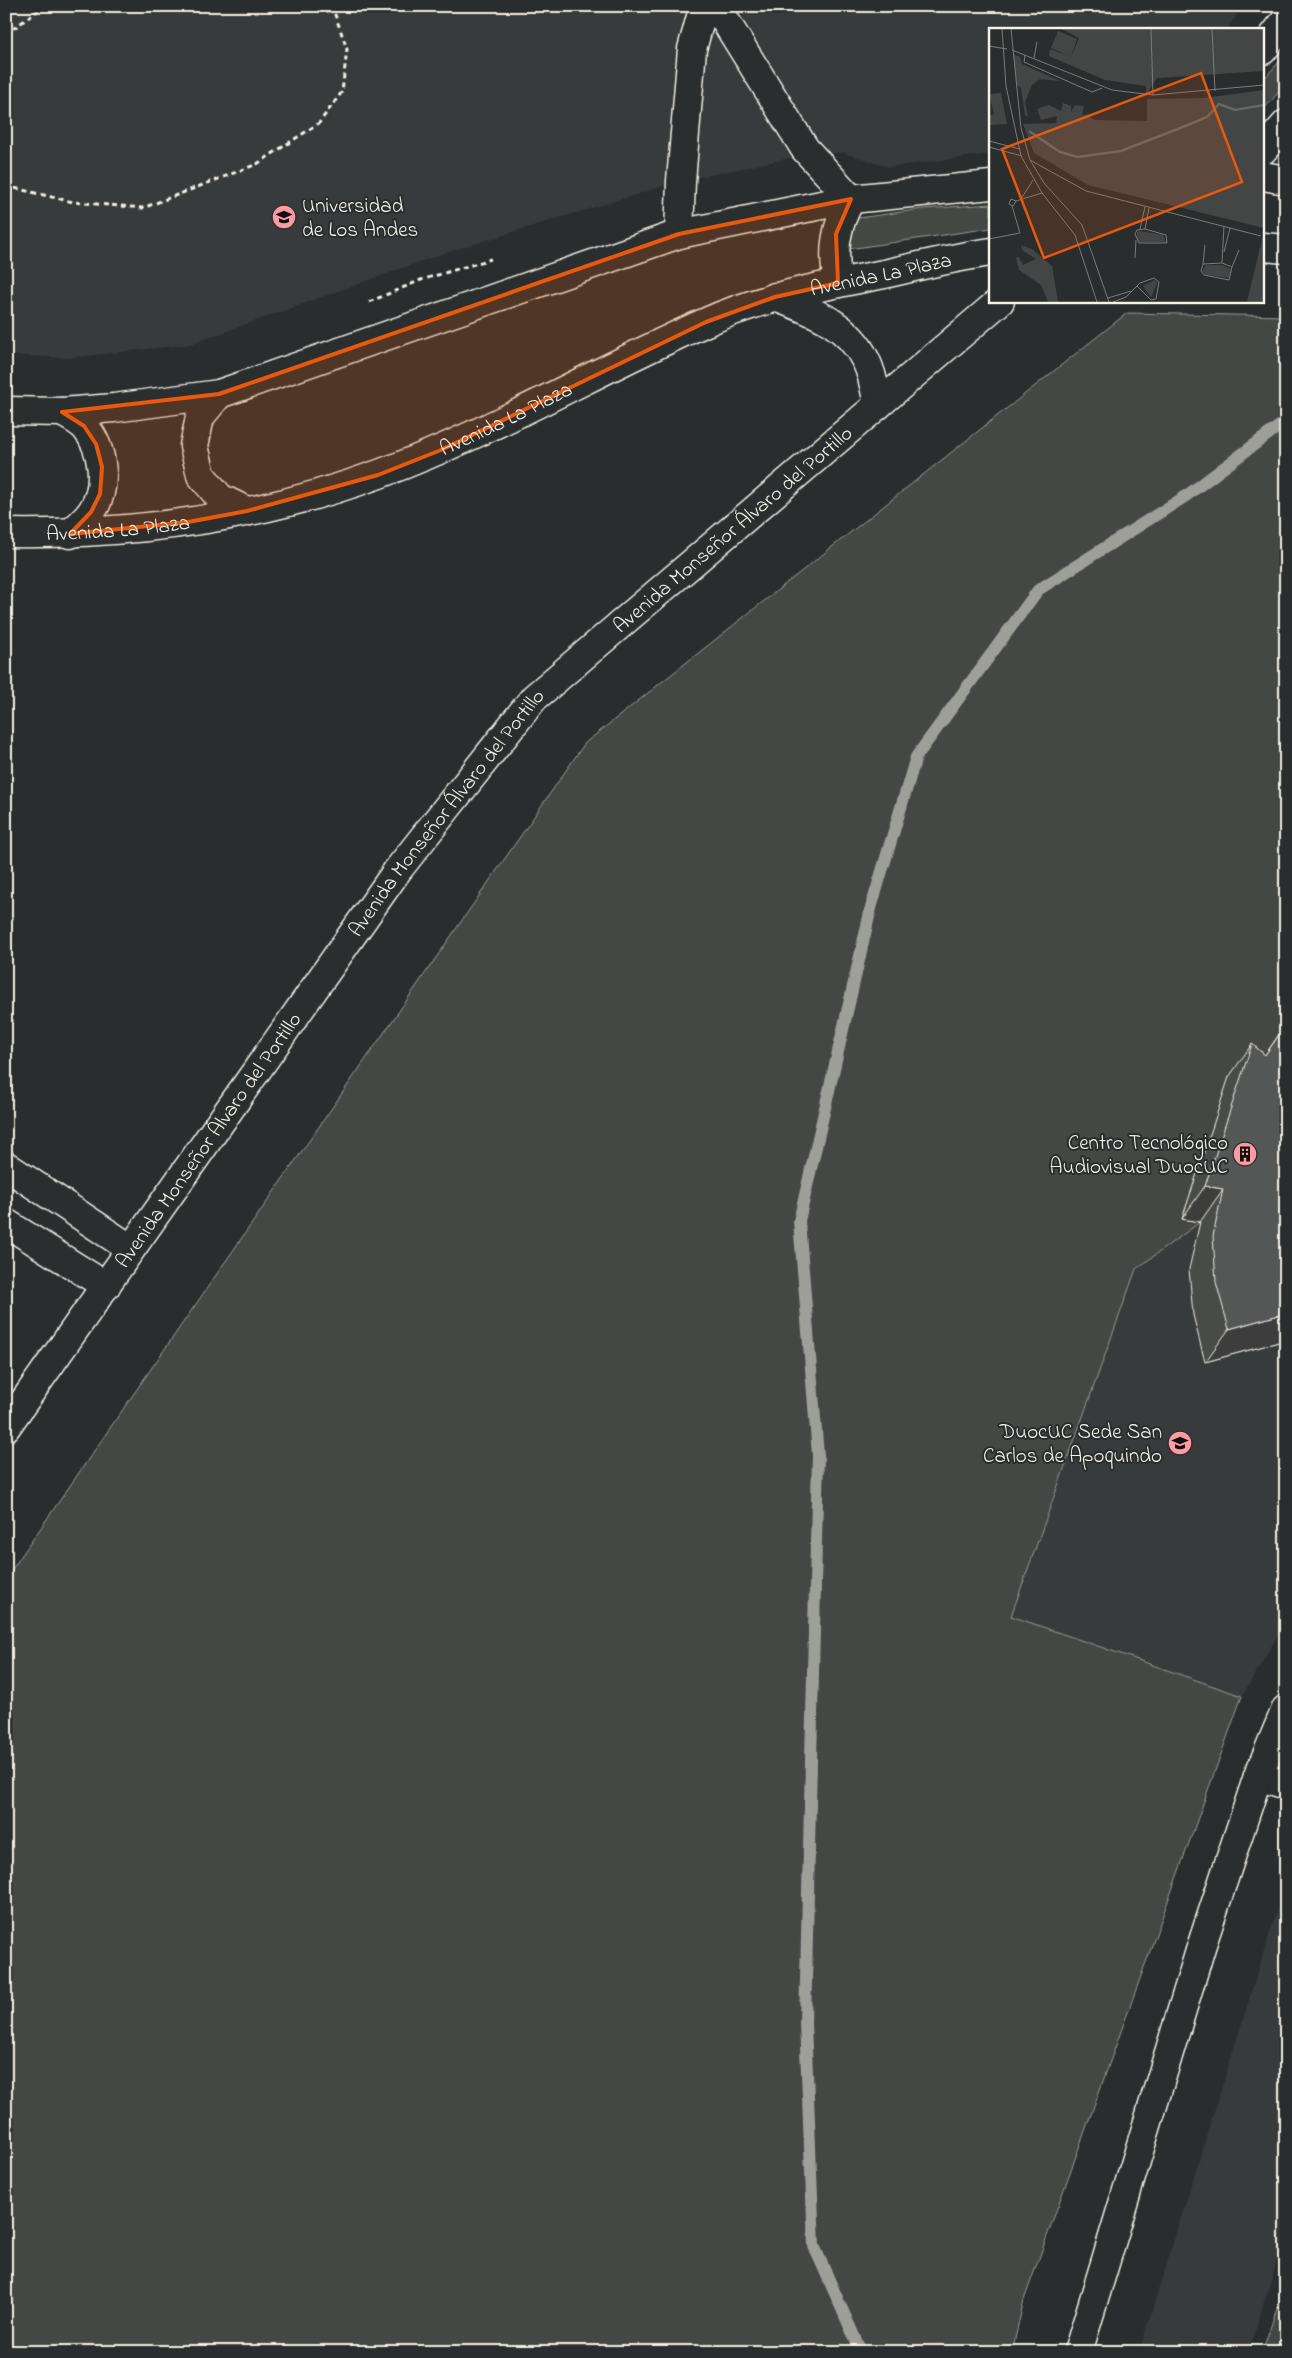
<svg xmlns="http://www.w3.org/2000/svg" width="1292" height="2358" font-family="'Indie Flower',sans-serif">
  <rect width="100%" height="100%" fill="#2a2d2e"/>
  <filter id="ink" filterUnits="userSpaceOnUse"><feTurbulence type="fractalNoise" baseFrequency=".02" numOctaves="2"/><feDisplacementMap in="SourceGraphic" scale="10" xChannelSelector="R" yChannelSelector="G"/><feConvolveMatrix kernelMatrix="1 2 1 2 8 2 1 2 1" color-interpolation-filters="sRGB"/></filter>
  <g filter="url(#ink)">
    <!-- built -->
    <path fill="#373a3a" d="M6,6H1243L1227,29H991V154L889,167L844,153L809,154L681,181L445,253L191,344L68,358L6,355Z
      M1286,850V1622L1242,1696L1011,1616Z
      M1286,1881V2234L1248,2352H1139Z"/>
    <!-- green -->
    <path fill="#444645" stroke="#9c9c96" d="M1286,54V84L1263,110V80Z
      M991,204V228L842,250L851,219L923,209Z
      M1127,313L1286,316V1036L1241,1088L1229,1078L1182,1219L1200,1222L1136,1269L1011,1616L1242,1696L1024,2300L1012,2352H6V1578L585,743Z
      M1286,2282V2352H1262Z"/>
    <g fill="none" stroke-linecap="round" stroke-linejoin="round">
      <!-- stream -->
      <path stroke="#9f9f9a" stroke-width="12" d="M861,2352L814,2246L805,2023L818,1455L799,1221L871,908L916,757L1038,590L1186,496L1286,421"/>
      <!-- minor casing -->
      <g stroke="#f4f1e8" stroke-width="31">
        <g id="minor">
          <path d="M716,6L805,149L851,199"/>
          <path d="M679,234L681,181L692,49L704,6"/>
          <path d="M838,283C832,252 835,227 851,199"/>
          <path d="M775,297C812,311 848,323 866,361C873,374 875,391 878,405"/>
          <path d="M219,394L200,417L194,446L201,475L220,498L247,511"/>
          <path d="M6,411L62,412L114,408L219,394L679,234L851,199L991,185"/>
          <path d="M62,412C69,416 79,421 85,427C104,449 108,487 92,511C86,520 77,527 70,534"/>
          <path id="s1" d="M6,533C132,535 260,518 379,474C491,433 595,371 704,323C761,297 823,286 884,274C919,266 955,257 991,252"/>
          <path d="M6,1166L131,1249"/>
          <path d="M6,1223L106,1286"/>
          <path id="s2" d="M6,1427L397,871L534,698L1000,301"/>
          <path d="M1258,1776L1286,1785"/>
          <path d="M1078,2352L1202,1944L1258,1776L1286,1709"/>
        </g>
      </g>
      <!-- major casing -->
      <g stroke="#f4f1e8" stroke-width="31">
        <path id="major" d="M1263,50L1286,20
          M1263,150L1286,124
          M1263,176L1286,180
          M1263,247L1286,249"/>
      </g>
      <!-- path -->
      <path stroke="#f4f1e8" stroke-width="3" stroke-dasharray="5 4" stroke-linecap="butt" d="M6,34L44,6
        M6,186L73,202L143,208L257,164L319,123L342,92L347,49L332,6
        M369,302L421,280L491,259"/>
      <!-- minor -->
      <use href="#minor" stroke="#2a2d2e" stroke-width="28"/>
      <!-- major -->
      <use href="#major" stroke="#2a2d2e" stroke-width="28"/>
    </g>
    <!-- wall -->
    <path fill="#494b4a" stroke="#f4f1e8" d="M1286,1024V1340L1205,1362L1193,1315L1189,1269L1200,1222L1182,1219L1229,1077L1252,1044L1265,1055Z"/>
    <!-- shaded-wall -->
    <path fill="#3c3d3c" stroke="#f4f1e8" d="M1205,1186L1223,1189L1200,1222L1182,1219Z
      M1286,1313V1340L1205,1362L1229,1329Z"/>
    <!-- building -->
    <path fill="#555756" stroke="#f4f1e8" d="M1286,1025V1313L1229,1329L1216,1282L1213,1236L1223,1189L1205,1186L1252,1044L1265,1055Z"/>
  </g>
  <!-- marked area -->
  <path fill="#e8590c" fill-opacity="0.2" stroke="#e8590c" stroke-width="4" stroke-linejoin="round" d="M851,199L836,234L838,283L775,297L706,322L441,450L378,475L247,511L188,522L70,534L91,512L100,494L102,467L96,444L84,426L62,412L219,394L679,234Z"/>
  <!-- icons -->
  <defs>
    <g id="university-disc" transform="scale(1.25)"><circle r="9.5" fill="#ff9aa2" stroke="#2a2d2e"/><path d="M0-5L7-2L0 1L-7-2ZM-4 1L0 2.5L4 1V4Q0 6-4 4Z" fill="#111"/></g>
    <g id="building-disc" transform="scale(1.25)"><circle r="9.5" fill="#ff9aa2" stroke="#2a2d2e"/><path d="M-4-6H4V6H1V3H-1V6H-4ZM-2.5-4.3h1.7v1.8h-1.7ZM.8-4.3h1.7v1.8H.8ZM-2.5-1h1.7V.8h-1.7ZM.8-1h1.7V.8H.8Z" fill="#111"/></g>
  </defs>
  <g fill-rule="evenodd">
    <use href="#university-disc" x="284" y="217"/>
    <use href="#building-disc" x="1245" y="1154"/>
    <use href="#university-disc" x="1180" y="1443"/>
  </g>
  <g text-anchor="middle" stroke-width="4" stroke-linejoin="round" paint-order="stroke">
    <!-- poi labels -->
    <g font-size="21" fill="#f4f1e8" stroke="#2a2d2e" text-anchor="end">
      <text x="302" y="212" text-anchor="start">Universidad<tspan x="302" dy="24">de Los Andes</tspan></text>
      <text x="1228" y="1149">Centro Tecnológico<tspan x="1228" dy="24">Audiovisual DuocUC</tspan></text>
      <text x="1162" y="1438">DuocUC Sede San<tspan x="1162" dy="24">Carlos de Apoquindo</tspan></text>
    </g>
    <!-- street labels -->
    <g font-size="21" fill="#f4f1e8" stroke="#2a2d2e">
      <text dy="7" stroke="none"><textPath href="#s1" startOffset="922">Avenida La Plaza</textPath></text>
      <text dy="7" stroke="none"><textPath href="#s1" startOffset="518">Avenida La Plaza</textPath></text>
      <text dy="7" stroke="none"><textPath href="#s1" startOffset="112">Avenida La Plaza</textPath></text>
      <text dy="7" stroke="none"><textPath href="#s2" startOffset="1161">Avenida Monseñor Álvaro del Portillo</textPath></text>
      <text dy="7" stroke="none"><textPath href="#s2" startOffset="756">Avenida Monseñor Álvaro del Portillo</textPath></text>
      <text dy="7" stroke="none"><textPath href="#s2" startOffset="351">Avenida Monseñor Álvaro del Portillo</textPath></text>
    </g>
  </g>
  <!-- overview -->
  <g transform="translate(989 28)">
    <rect width="275" height="275" fill="#2a2d2e"/>
    <path d="M73,1H275V43L168,50L157,67V58L116,52L60,28L61,21L80,28L62,20L69,3L88,11L82,29L90,10ZM24,26L31,29L33,36L71,53L51,51L43,57L36,74L39,89L36,87L32,60L28,57ZM275,62V200L99,157L45,125L34,96L67,95L68,88L52,92L48,81L60,77L72,83L74,75L82,78V84L86,77L95,78L93,87L101,86V89L106,92L158,93V71L215,70ZM12,65L18,96L0,97V88L5,86L0,66ZM151,203L174,207L177,214H151L148,211V204ZM275,203V274H258ZM32,217L43,221L63,238L69,274H59L52,257L30,242L27,230L30,229L34,237L47,231L33,222ZM217,237H233L242,241L240,250L217,247L213,243ZM166,252L168,255L162,270L154,258Z" fill="#444645"/>
    <path fill="none" stroke="#676866" stroke-width="2.5" d="M40,103L71,124L89,129L103,127L132,123L199,97L218,89L230,76L246,82L275,77"/>
    <path fill="none" stroke="#7b7b78" stroke-width="1" d="M13,1L17,58L32,128M22,1L32,100L41,132M162,1L164,67M223,1L226,63M0,18L18,21M23,22L123,62L164,67L275,57M36,27L35,34L103,64L113,60M45,30L48,14M0,113L31,121M0,119L33,128M32,128L53,165L86,207L108,274M41,132L97,163L272,208M41,132L55,155L93,197L120,274M32,171L44,152M27,173L22,171L20,176L24,178L27,173L53,165M151,201L156,179M156,201L177,207L178,215H150L146,206L148,202ZM156,201L160,180M0,211L31,205L23,178M235,224L241,200M146,230L147,212M233,235L243,239L240,252L215,247L212,243L214,236ZM233,235L235,198M214,236L216,217M243,239L250,222M119,270L142,263M124,274L137,269L151,255L165,250L170,254L167,271L162,272L148,258"/>
    <path fill="#e8590c" fill-opacity="0.15" stroke="#e8590c" stroke-width="2.5" d="M212,45L253,154L55,230L13,121Z"/>
    <rect width="275" height="275" fill="none" stroke="#f4f1e8" stroke-width="2.5"/>
  </g>
  <!-- margin -->
  <rect width="1292" height="2358" fill="none" stroke="#2a2d2e" stroke-width="25"/>
  <rect x="12" y="12" width="1267" height="2333" fill="none" stroke="#f4f1e8" stroke-width="2" filter="url(#ink)"/>
</svg>
